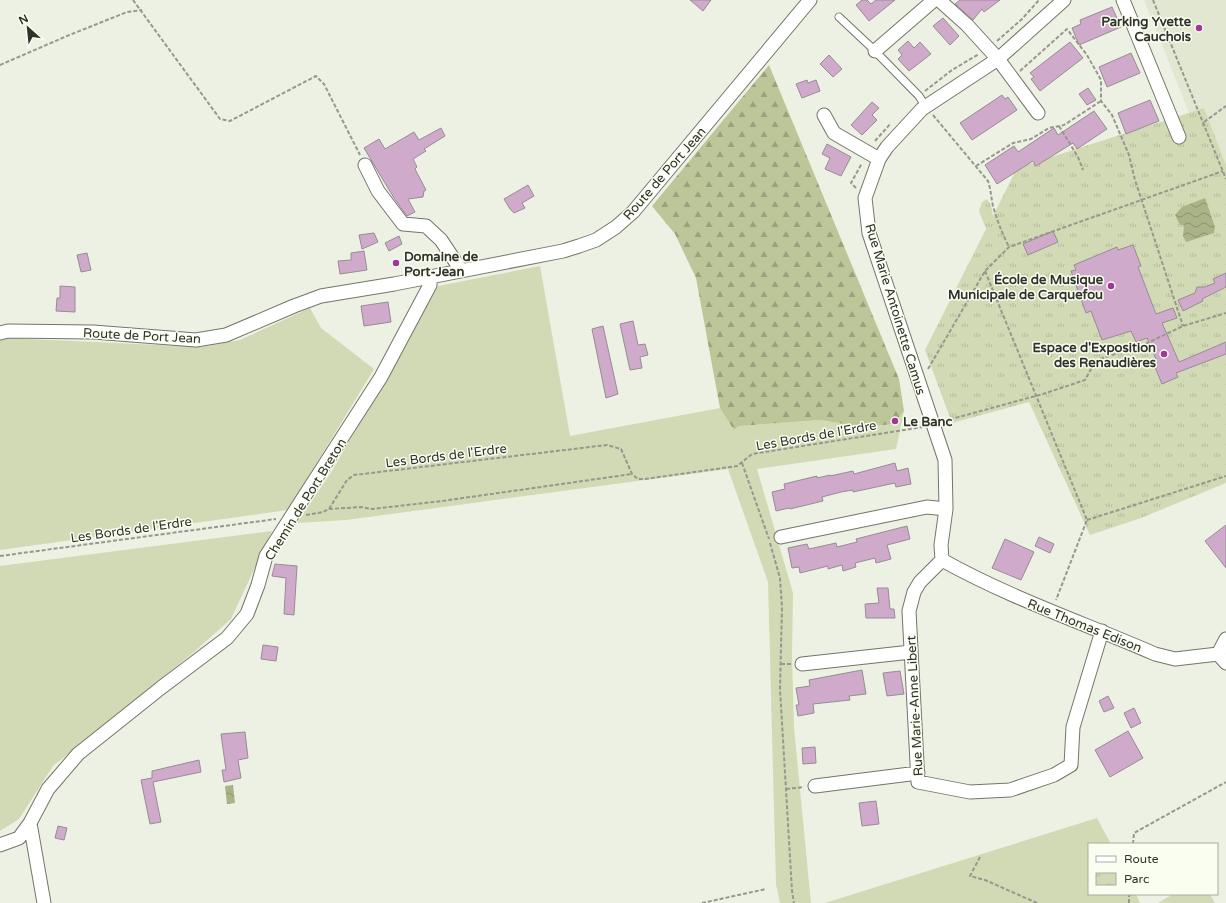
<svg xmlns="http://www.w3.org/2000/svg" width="1226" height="903" font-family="'Varela Round',sans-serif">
  <defs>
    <pattern id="forest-firs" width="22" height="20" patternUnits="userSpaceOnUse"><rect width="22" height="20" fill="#bcc699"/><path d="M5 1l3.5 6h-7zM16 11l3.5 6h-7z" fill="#99a17d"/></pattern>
    <pattern id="park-tufts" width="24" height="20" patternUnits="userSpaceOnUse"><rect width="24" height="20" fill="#d1dab4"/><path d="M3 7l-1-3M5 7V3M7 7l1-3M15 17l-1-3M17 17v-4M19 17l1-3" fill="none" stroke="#b4bc9b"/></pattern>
    <pattern id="water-waves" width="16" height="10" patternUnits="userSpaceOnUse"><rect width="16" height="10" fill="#a9b387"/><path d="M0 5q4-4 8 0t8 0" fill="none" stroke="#8a926f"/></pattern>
  </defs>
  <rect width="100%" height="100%" fill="#edf1e3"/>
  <!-- built -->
  <path fill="#e2e7d2" d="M1144,0H1226V202L1214,175Z"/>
  <!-- green -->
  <path fill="#d1dab4" d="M540,266L570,436L720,408L734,430L739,426L820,420L863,427L894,424L904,411L896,449L757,469L793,593L792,656L794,728L811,903H780L776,884L768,582L728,469L346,520L297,523L332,471L438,286Z
    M310,308L321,328L374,369L288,510L0,550V339L8,338L201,347L240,340Z
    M272,531L231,619L195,651L53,766L19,819L0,831V566Z
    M1097,818L1111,844H1089V894H1136L1140,903H825Z
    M1173,894H1210L1215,903H1158Z"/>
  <!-- forest -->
  <path fill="url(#forest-firs)" d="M769,65L899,379L904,411L894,424L863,427L820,420L739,426L734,430L720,408L696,278L675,234L652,206Z"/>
  <!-- park -->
  <path fill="url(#park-tufts)" d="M1204,108L1226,165V483L1141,518L1090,535L1029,402L952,423L925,350L986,229L979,211L982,202L987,199L991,205L993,216L1017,168Z"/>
  <!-- water -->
  <path fill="url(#water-waves)" d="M1205,198L1215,227L1214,233L1186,242L1183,236L1184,225H1180L1175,215L1182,207Z
    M233,785L235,803L227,804L225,786Z"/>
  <!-- building -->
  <path fill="#d0aaca" stroke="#978c95" d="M690,0H711L703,11Z
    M862,0H867L871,4L876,0H895L869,21L856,5Z
    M960,0H1000L984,12L982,9L973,20L955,4Z
    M1112,7L1121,27L1079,45L1072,28L1081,24L1080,20Z
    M943,18L959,36L950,45L933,26Z
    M908,41L914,48L920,42L931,54L909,71L898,59L902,55L898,50Z
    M1070,42L1083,58L1040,91L1031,79L1034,77L1030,73Z
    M1131,53L1140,73L1107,87L1099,67Z
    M829,55L842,69L833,77L820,64Z
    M807,80L808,83L816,80L820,91L802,98L796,84Z
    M1088,88L1096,100L1087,105L1079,94Z
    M1002,95L1005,99L1008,97L1017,110L972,140L960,123Z
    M1150,100L1159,121L1126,134L1118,113Z
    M872,102L879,108L872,115L877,120L862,135L851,125Z
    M1094,111L1107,129L1077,149L1073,143L1036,166L1033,161L997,184L985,165L1014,146L1018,152L1054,128L1058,135Z
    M441,128L445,136L424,149L426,151L413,159L417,167L415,169L426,190L424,191L423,197L408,199L415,212L407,216L394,198L364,148L379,139L385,149L414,132L419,140Z
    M827,144L851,157L841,176L825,169L830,158L822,154Z
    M528,185L534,196L522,203L525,208L514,213L510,209L504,199Z
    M1053,231L1058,242L1028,255L1023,244Z
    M374,233L378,242L362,249L359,235Z
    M399,236L402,244L389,251L385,243Z
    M1133,245L1141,266L1138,267L1156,314L1173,308L1177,318L1162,323L1179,362L1226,342V354L1176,373L1178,377L1162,384L1152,360L1156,359L1147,338L1136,342L1131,331L1102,340L1091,311L1086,313L1071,271L1076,270L1074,265L1117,247L1118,250Z
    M364,251L367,270L340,274L338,261L351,260V253Z
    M87,253L91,270L81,272L77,255Z
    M1226,273V287L1202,299L1203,301L1183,311L1178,300L1195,293L1197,287H1205L1215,283L1213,279Z
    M60,286L75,287V312L56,311L57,298H60Z
    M388,302L391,322L364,326L361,306Z
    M633,321L638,345L645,344L648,355L640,357L642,368L630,370L620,324Z
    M603,326L618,394L606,398L592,329Z
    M895,463L897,471L908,468L911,484L896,487L895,483L853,492V490L841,492L822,497L823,501L790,509L789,508L776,511L772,492L785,489L784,484L817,476V478L830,475V476L853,471L854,474Z
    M1226,525V568L1205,541Z
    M907,526L910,539L887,545L891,559L876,563L875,558L855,563L856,567L843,571L842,565L828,569V566L800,573L799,567L792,568L788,548L807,544L809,549L836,543L837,547L857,542L856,539Z
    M1039,537L1054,544L1050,553L1035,546Z
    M1005,539L1034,552L1021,580L992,568Z
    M275,564L297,566L294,615L284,614L286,578L272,576Z
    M877,588H888L890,609H894L895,618H866L865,604L879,603Z
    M263,645L278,647L276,661L261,659Z
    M862,670L866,694L849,696L850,700L813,704L814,713L798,716L796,705H799L796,688L810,686L809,680Z
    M900,671L904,694L887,696L883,673Z
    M1108,696L1114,708L1104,712L1099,701Z
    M1134,708L1141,723L1131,728L1124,713Z
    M1128,731L1143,758L1110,777L1095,750Z
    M245,732L248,758L238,760L241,778L224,782L222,770H226L221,734Z
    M815,747L816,763L803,764L802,748Z
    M199,760L201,772L153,782L161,822L150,824L141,780L152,778V771Z
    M876,801L879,824L862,826L859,803Z
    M58,826L67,828L64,840L55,838Z"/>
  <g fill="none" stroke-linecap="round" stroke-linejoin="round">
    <!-- service casing -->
    <g stroke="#73756a" stroke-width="9">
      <path id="service" d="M839,17L871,47L919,96L926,107"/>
    </g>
    <!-- minor casing -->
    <g stroke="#73756a" stroke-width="15">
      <path id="minor" d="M939,0L967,25L998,59L1038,113
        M1123,0L1179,137
        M875,51L934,0
        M824,115L834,133L879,159
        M365,165L378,191L403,224L426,226L441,240L461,270
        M0,333L8,331L93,332L196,340L226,335L294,306L321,296L394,284L563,251L579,246L596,240L616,227L633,212L810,0
        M781,537L927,507L946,509
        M942,560L941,545L946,509L945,460L869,233L865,198L879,159L887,147L922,109L998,59L1064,0
        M942,560L920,582L914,592L909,611L918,782L970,792L1010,790L1054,775L1071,765L1073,727L1102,631
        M942,560C1010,598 1084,623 1155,654L1175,659L1218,654
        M1218,654L1226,639
        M1218,654L1226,663
        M802,664L911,652
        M815,786L918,773
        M30,823L44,903
        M0,845L19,838L30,823L48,789L78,754L162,687L227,638L247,614L258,585L266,556L381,377L430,285V276"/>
    </g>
    <!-- path -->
    <path stroke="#96988e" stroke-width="2" stroke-dasharray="4 2" stroke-linecap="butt" d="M133,0L220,119L230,121L316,76L324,84L360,155
      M1153,0L1226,179
      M997,41L1022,19L1039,0
      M0,65L67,36L127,12L142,10
      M1020,71L1067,29L1087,55L1101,80V101L1112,115L1129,155L1135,180L1183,326
      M925,91L952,70L979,54
      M933,115L988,181C991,190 991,197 993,206C997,220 1002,233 1009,247
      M1204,122L1226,106
      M1059,126L1078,157L1083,170
      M875,141L891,123
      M976,166L1013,143L1031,139L1049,128L1064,125L1101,101
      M856,188L851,183L862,163
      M985,271L1087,520L1056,600
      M928,369L985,271L1009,247L1223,171
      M944,421L1043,394L1085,380L1096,360L1141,346L1183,326L1226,313
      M742,463L769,539
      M329,509L361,507L372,509L442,501L632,474
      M306,515L323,512L329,509L347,480L354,475L607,445L621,449L632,474L638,479H645L737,466L752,454L923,427
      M1087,520L1226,476
      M770,543L780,578L782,607L780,689L792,891L794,903
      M0,556L276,519
      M781,664H791
      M786,789L804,787
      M1133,844L1134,833L1226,782
      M980,857L970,876L985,880L1037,903
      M702,903L766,889
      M1129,903V894"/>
    <!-- service -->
    <use href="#service" stroke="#fff" stroke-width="7"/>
    <!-- minor -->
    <use href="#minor" stroke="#fff" stroke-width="13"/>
  </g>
  <!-- markers -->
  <g fill="#a13698" stroke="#fafef0" stroke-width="1.5">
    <circle cx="1199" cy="28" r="4"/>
    <circle cx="396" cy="263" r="4"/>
    <circle cx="1111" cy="286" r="4"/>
    <circle cx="1164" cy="354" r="4"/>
    <circle cx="895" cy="421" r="4"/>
  </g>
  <g text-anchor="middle" stroke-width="3" stroke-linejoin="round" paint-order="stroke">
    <!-- poi labels -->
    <g font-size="13" font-weight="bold" fill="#30312c" stroke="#fafef0" text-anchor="end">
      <text x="1191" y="26">Parking Yvette<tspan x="1191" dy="15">Cauchois</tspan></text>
      <text x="404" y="261" text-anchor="start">Domaine de<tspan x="404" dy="15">Port-Jean</tspan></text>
      <text x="1103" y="284">École de Musique<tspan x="1103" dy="15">Municipale de Carquefou</tspan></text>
      <text x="1156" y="352">Espace d'Exposition<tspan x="1156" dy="15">des Renaudières</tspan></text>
      <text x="903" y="426" text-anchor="start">Le Banc</text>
    </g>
    <!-- street labels -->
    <g font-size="13" fill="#30312c" stroke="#fafef0">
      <text transform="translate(664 173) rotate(-49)" y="5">Route de Port Jean</text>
      <text transform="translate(896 309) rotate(73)" y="5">Rue Marie Antoinette Camus</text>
      <text transform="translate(142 335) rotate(3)" y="5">Route de Port Jean</text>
      <text transform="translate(816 435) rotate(-10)" y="5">Les Bords de l'Erdre</text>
      <text transform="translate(446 455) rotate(-7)" y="5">Les Bords de l'Erdre</text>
      <text transform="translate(305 499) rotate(-58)" y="5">Chemin de Port Breton</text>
      <text transform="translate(131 529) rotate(-8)" y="5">Les Bords de l'Erdre</text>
      <text transform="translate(1085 625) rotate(22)" y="5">Rue Thomas Edison</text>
      <text transform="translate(914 706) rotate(-93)" y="5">Rue Marie-Anne Libert</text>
    </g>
  </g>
  <!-- legend -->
  <rect x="1088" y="843" width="130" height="52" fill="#fafef0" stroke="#a9aca2"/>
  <rect x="1096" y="856" width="20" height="6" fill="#ffffff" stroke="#a9aca2"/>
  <text x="1124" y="863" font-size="12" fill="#30312c">Route</text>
  <rect x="1096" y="873" width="20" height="12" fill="url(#park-tufts)" stroke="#a9aca2"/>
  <text x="1124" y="883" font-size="12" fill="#30312c">Parc</text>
  <!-- north arrow -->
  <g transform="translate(28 28) rotate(333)" stroke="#fafef0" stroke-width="3" paint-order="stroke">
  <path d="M0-3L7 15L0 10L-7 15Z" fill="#30312c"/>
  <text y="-6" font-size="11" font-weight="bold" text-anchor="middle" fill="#30312c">N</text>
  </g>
</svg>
